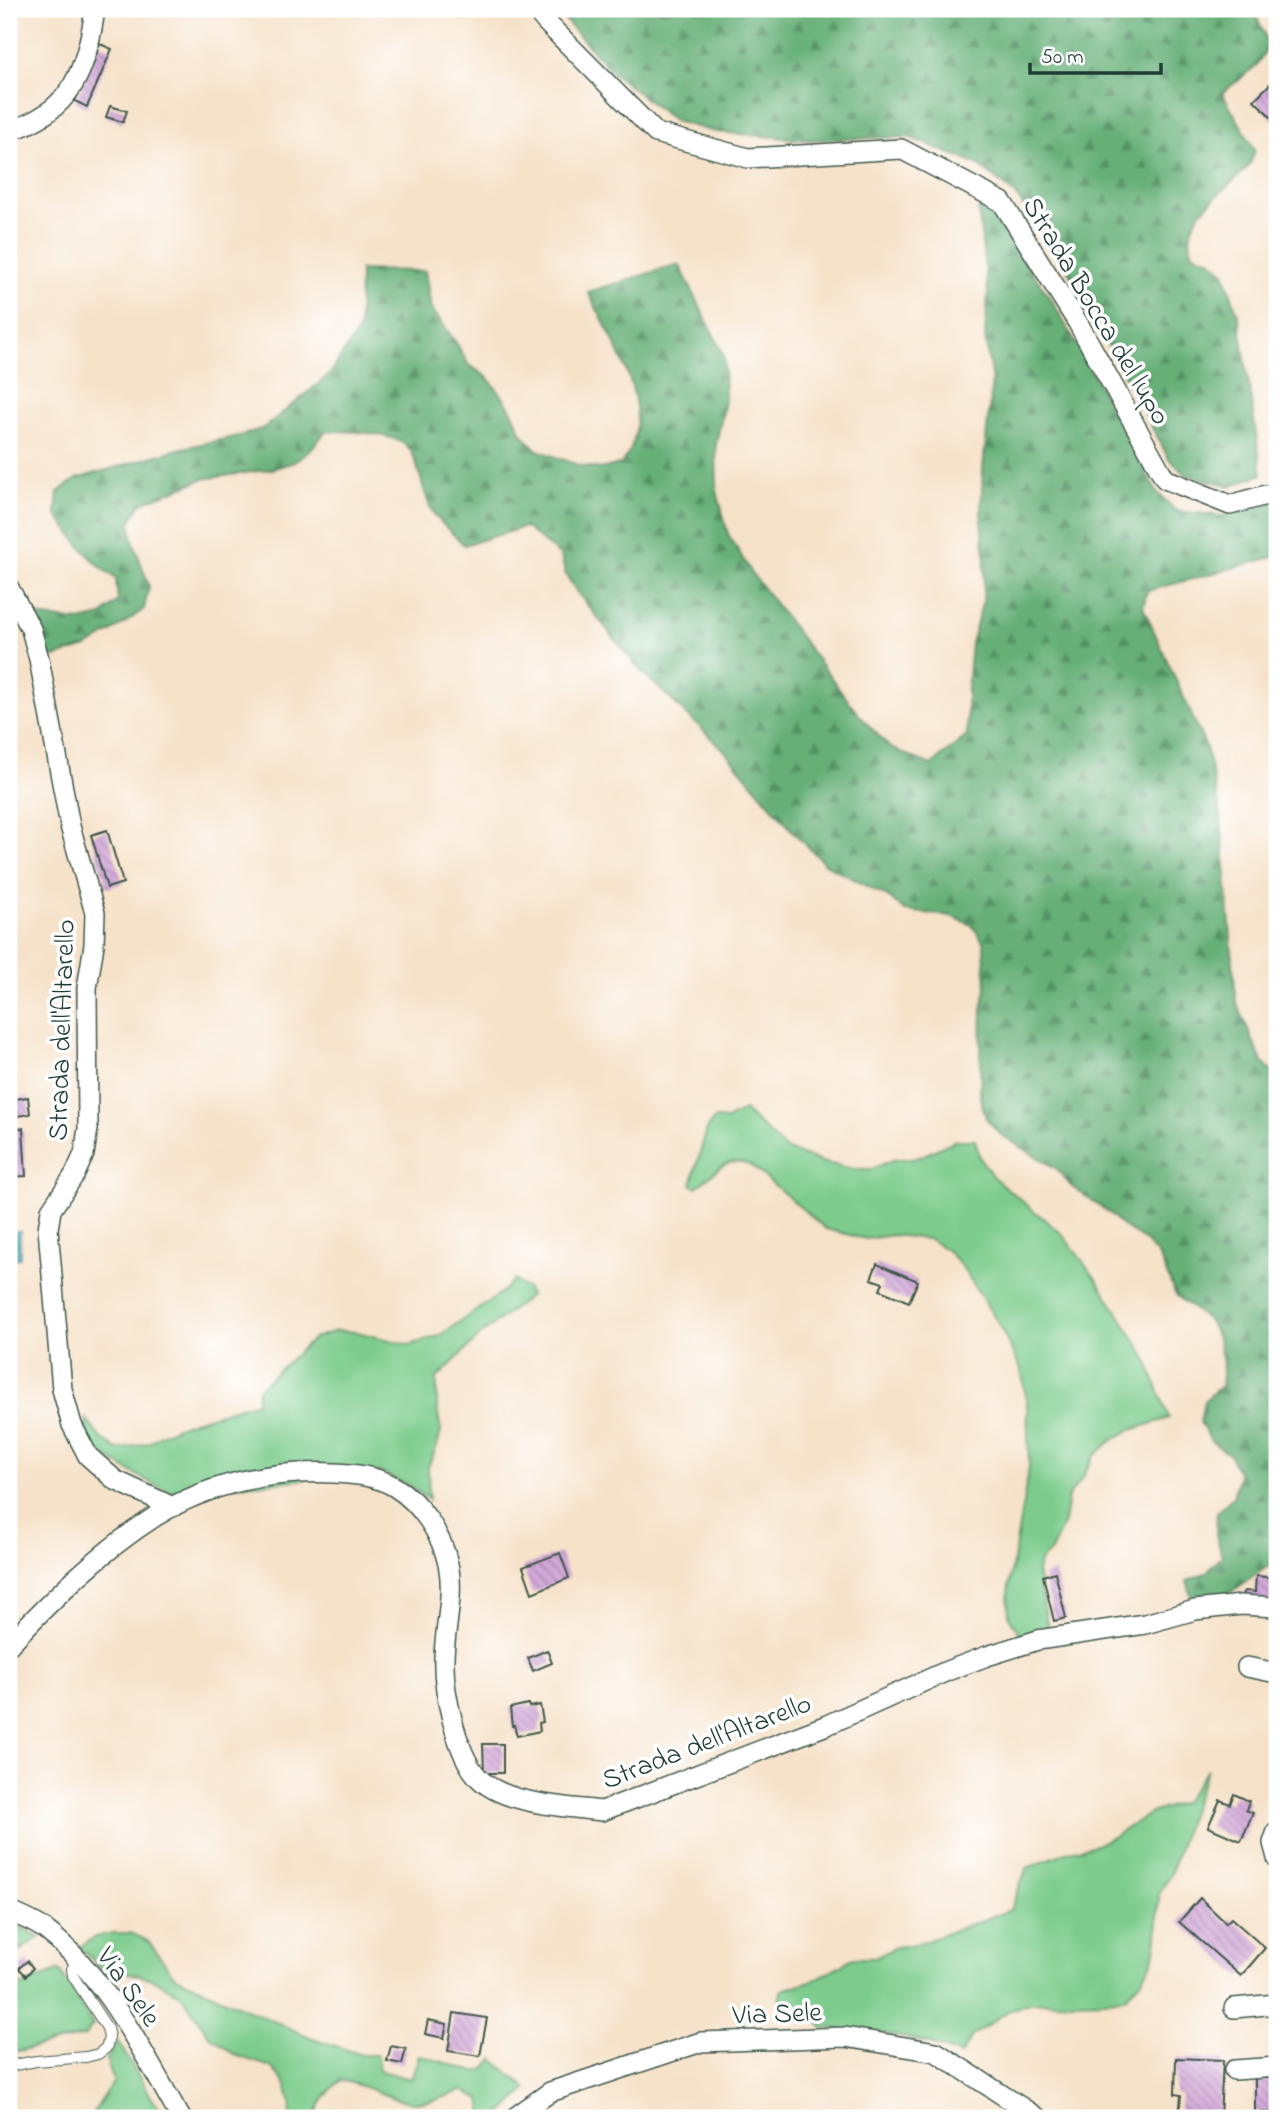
<svg xmlns="http://www.w3.org/2000/svg" width="1286" height="2127" font-family="'Indie Flower',sans-serif">
  <defs>
    <pattern id="forest-firs" width="22" height="20" patternUnits="userSpaceOnUse" patternTransform="scale(1.75)"><rect width="22" height="20" fill="#66b078"/><path d="M5 1l3.5 6h-7zM16 11l3.5 6h-7z" fill="#539063"/></pattern>
    <pattern id="building-back-hatch" width="6" height="6" patternUnits="userSpaceOnUse" patternTransform="scale(1.75)"><rect width="6" height="6" fill="#d3a9d9"/><path d="M-1 5l2 2M0 0l6 6M5-1l2 2" fill="none" stroke="#ab8bb1"/></pattern>
  </defs>
  <rect width="100%" height="100%" fill="#fff"/>
  <filter id="ink" filterUnits="userSpaceOnUse"><feTurbulence type="fractalNoise" baseFrequency=".0143" numOctaves="2"/><feDisplacementMap in="SourceGraphic" scale="14" xChannelSelector="R" yChannelSelector="G"/><feConvolveMatrix kernelMatrix="1 2 1 2 8 2 1 2 1" color-interpolation-filters="sRGB"/></filter>
  <filter id="wash" filterUnits="userSpaceOnUse"><feTurbulence type="fractalNoise" baseFrequency=".00686" numOctaves="4" result="noise"/><feDisplacementMap in="SourceGraphic" scale="28" xChannelSelector="R" yChannelSelector="G"/><feGaussianBlur stdDeviation="1.57" result="paint"/><feColorMatrix in="noise" values="0 0 0 0 0 0 0 0 0 0 0 0 0 0 0 0 0 1.4 0 .05"/><feComposite in="paint" operator="in"/></filter>
  <g filter="url(#wash)">
    <rect width="100%" height="100%" fill="#f6e2c9"/>
    <!-- green -->
    <path fill="#7dcc8d" stroke="#4e8460" stroke-width="2" d="M744,1110L785,1149L821,1162L853,1169H872L893,1160L920,1157L956,1140H975L980,1158L993,1177L1061,1233L1094,1276L1145,1355L1169,1418L1128,1431L1110,1442L1093,1457L1083,1477L1068,1497L1064,1523L1051,1551L1039,1563L1037,1572L1048,1627L1021,1636L1009,1617L1008,1592L1029,1467L1027,1402L1021,1369L997,1321L963,1268L948,1251L929,1239L893,1235L866,1239L826,1229L752,1166C723,1154 717,1173 696,1187L691,1184L707,1129L714,1119L727,1120Z
      M514,1280L527,1289L530,1296L484,1332L437,1378V1409L441,1431L437,1446L428,1467L429,1500L412,1487L380,1472L172,1492C153,1485 99,1457 89,1440C86,1435 86,1425 86,1419L100,1437L117,1450L148,1443L166,1432L187,1423L257,1402L258,1389L314,1338L336,1331L357,1332L410,1345L439,1336L500,1294Z
      M1207,1769L1189,1817L1170,1875L1159,1894L1157,1939L1153,1961L1142,1979L1127,1996L1106,2001L1028,2003L1008,2011L972,2036L960,2055C912,2034 874,2032 822,2028L818,2022L780,2002V1995L782,1990L814,1980L853,1958H875L896,1947L918,1944L1010,1910L1027,1868L1069,1851L1092,1846L1113,1837L1151,1813L1184,1802Z
      M9,1921L40,1937L9,1958L15,1981L23,1986L59,1970L93,2025L85,2036L9,2053Z
      M112,1933H131L148,1941L174,1976L223,1999L310,2037L362,2055H378L380,2071L411,2079L419,2055L475,2072L484,2070L493,2059L527,2089L497,2118H476L483,2109L481,2099L462,2090C402,2117 395,2092 340,2080C330,2091 317,2103 316,2118H289L292,2104L285,2083L271,2067L235,2055L209,2035L182,1996L153,1979L126,1972L112,1979L79,1947L96,1937Z
      M118,2042L164,2118H90L114,2081L106,2059Z"/>
    <!-- forest -->
    <path fill="url(#forest-firs)" stroke="#427656" stroke-width="2" d="M555,9H1248L1257,17L1269,45L1256,66L1222,93L1255,150C1253,155 1252,161 1249,165C1229,192 1178,213 1193,254L1211,260L1224,272L1239,318L1262,474L1230,486L1187,475L1169,459L1066,267L1015,194L977,164L908,137L809,140L716,132L674,121L613,73Z
      M978,209L994,218L1053,302L1157,492L1176,511L1223,516L1277,500V556L1147,591L1143,607L1206,747L1221,815L1236,1001L1262,1062L1277,1076V1560L1231,1592L1194,1603L1187,1581L1207,1572L1222,1556L1216,1534L1217,1512L1233,1497L1239,1475L1230,1455L1211,1441L1200,1422L1204,1401L1221,1386L1223,1364L1219,1342L1210,1322L1176,1295L1159,1256L1144,1240L1125,1228L1108,1212L1071,1186L1057,1169L1000,1134L986,1118L980,1097L982,1010L986,988L984,943L972,925L951,916L905,911L888,897L825,864L796,835L725,751L639,669L576,591L565,573L561,556L525,527L464,545C454,534 438,522 431,509C424,495 417,457 409,448C395,432 347,431 326,431L311,449L294,462L272,469L203,479L141,503L130,523L134,544L149,586L144,609L125,623L87,647L50,658L34,616L80,621L101,616L118,601L116,579C90,561 74,539 56,514L58,492L76,479L178,449L243,435L264,428L329,375L359,329L360,270L425,271L431,308L457,344L468,364L487,377L501,394L513,413L522,434L537,450L578,465L600,469L621,464C625,458 630,452 632,445C651,398 609,333 588,292L679,264L724,356L725,401L716,445L717,491L728,534L751,572L860,716L890,748L931,765L967,736V688L971,643L983,601L985,556L981,513L983,468L992,381L985,337L988,293Z"/>
    <!-- water -->
    <path fill="#40abbf" stroke="#30747a" stroke-width="2" d="M9,1231H20V1258L9,1259Z"/>
    <g id="blocks">
      <!-- building -->
      <path fill="url(#building-back-hatch)" d="M100,44L112,49L87,107L75,101Z
        M1277,77V123L1254,100Z
        M110,106L127,111L123,122L106,117Z
        M107,830L123,883L107,888L91,835Z
        M28,1097L30,1114L17,1116L15,1099Z
        M23,1128L26,1176L9,1177V1129Z
        M877,1264L918,1281L909,1302L880,1290L883,1283L871,1279Z
        M560,1553L569,1578L532,1593L523,1567Z
        M1055,1572L1066,1618L1054,1621L1043,1576Z
        M1256,1576L1277,1578V1601H1243L1244,1591L1255,1592Z
        M547,1650L552,1663L533,1671L528,1658Z
        M528,1704L529,1707L540,1705L543,1722L539,1723L540,1731L517,1736L514,1725L512,1726L510,1708Z
        M483,1744H503V1773H484Z
        M1234,1794L1249,1801L1246,1810L1253,1813L1241,1841L1208,1827L1220,1800L1230,1804Z
        M1200,1898L1226,1923L1231,1918L1265,1948L1241,1976L1179,1922Z
        M27,1961L33,1968L26,1976L19,1968Z
        M454,2013L487,2018L480,2056L448,2051Z
        M428,2020L447,2024L444,2038L425,2034Z
        M391,2046L406,2049L402,2064L387,2061Z
        M1176,2058L1223,2060L1220,2118H1179L1181,2095L1175,2094Z
        M1255,2078H1277V2112H1255Z"/>
    </g>
  </g>
  <g filter="url(#ink)">
    <use href="#blocks" fill-opacity="0" stroke="#3f564a" stroke-width="2"/>
    <g fill="none" stroke-linecap="round" stroke-linejoin="round">
      <!-- service casing -->
      <g stroke="#3f564a" stroke-width="12">
        <path id="service" d="M9,2066L36,2061L86,2057L98,2054L106,2048L109,2038L107,2028L73,1976L72,1969L78,1958"/>
      </g>
      <!-- minor casing -->
      <g stroke="#3f564a" stroke-width="22">
        <path id="minor" d="M535,9L546,22L656,133L748,158L901,149L1002,202L1078,323L1165,479L1230,505L1277,492
          M9,131C72,112 87,69 95,9
          M9,588L31,629L39,659L70,826L95,913L94,945L87,988L88,1129L84,1154L75,1174L51,1210L48,1229L62,1389L72,1425L88,1456L115,1480L173,1507
          M9,1645C53,1598 101,1551 156,1516C209,1483 273,1470 334,1473C355,1474 377,1476 395,1487C421,1503 442,1535 448,1564C455,1595 444,1629 444,1660C443,1690 456,1752 477,1776C500,1804 567,1807 602,1811L827,1725L947,1671L987,1656L1038,1640L1145,1624L1195,1610L1241,1605L1277,1607
          M1247,1667L1277,1673
          M1277,1831L1273,1843L1277,1858
          M9,1911C21,1917 36,1922 47,1931C108,1979 142,2052 181,2118
          M1234,2008L1277,2004
          M1234,2070L1277,2067
          M514,2118L550,2092L701,2042L845,2037L936,2052L1038,2118"/>
      </g>
      <!-- service -->
      <use href="#service" stroke="#fff" stroke-width="10"/>
      <!-- minor -->
      <use href="#minor" stroke="#fff" stroke-width="19"/>
    </g>
  </g>
  <g text-anchor="middle" stroke-width="7" stroke-linejoin="round" paint-order="stroke">
    <!-- street labels -->
    <g font-size="28" fill="#1f3d34" stroke="#fff">
      <text transform="translate(1098 310) rotate(59)" y="10">Strada Bocca del lupo</text>
      <text transform="translate(60 1030) rotate(-88)" y="10">Strada dell'Altarello</text>
      <text transform="translate(706 1740) rotate(-21)" y="10">Strada dell'Altarello</text>
      <text transform="translate(130 1986) rotate(55)" y="10">Via Sele</text>
      <text transform="translate(777 2012) rotate(-2)" y="10">Via Sele</text>
    </g>
  </g>
  <!-- margin -->
  <rect width="1286" height="2127" fill="none" stroke="#fff" stroke-width="35"/>
  <!-- scale -->
  <path d="M1030 63v10h131v-10" fill="none" stroke="#1f3d34" stroke-width="3.5"/>
  <text x="1041" y="63" font-size="21" fill="#1f3d34" stroke="#ffffff" stroke-width="5" paint-order="stroke">50 m</text>
</svg>
